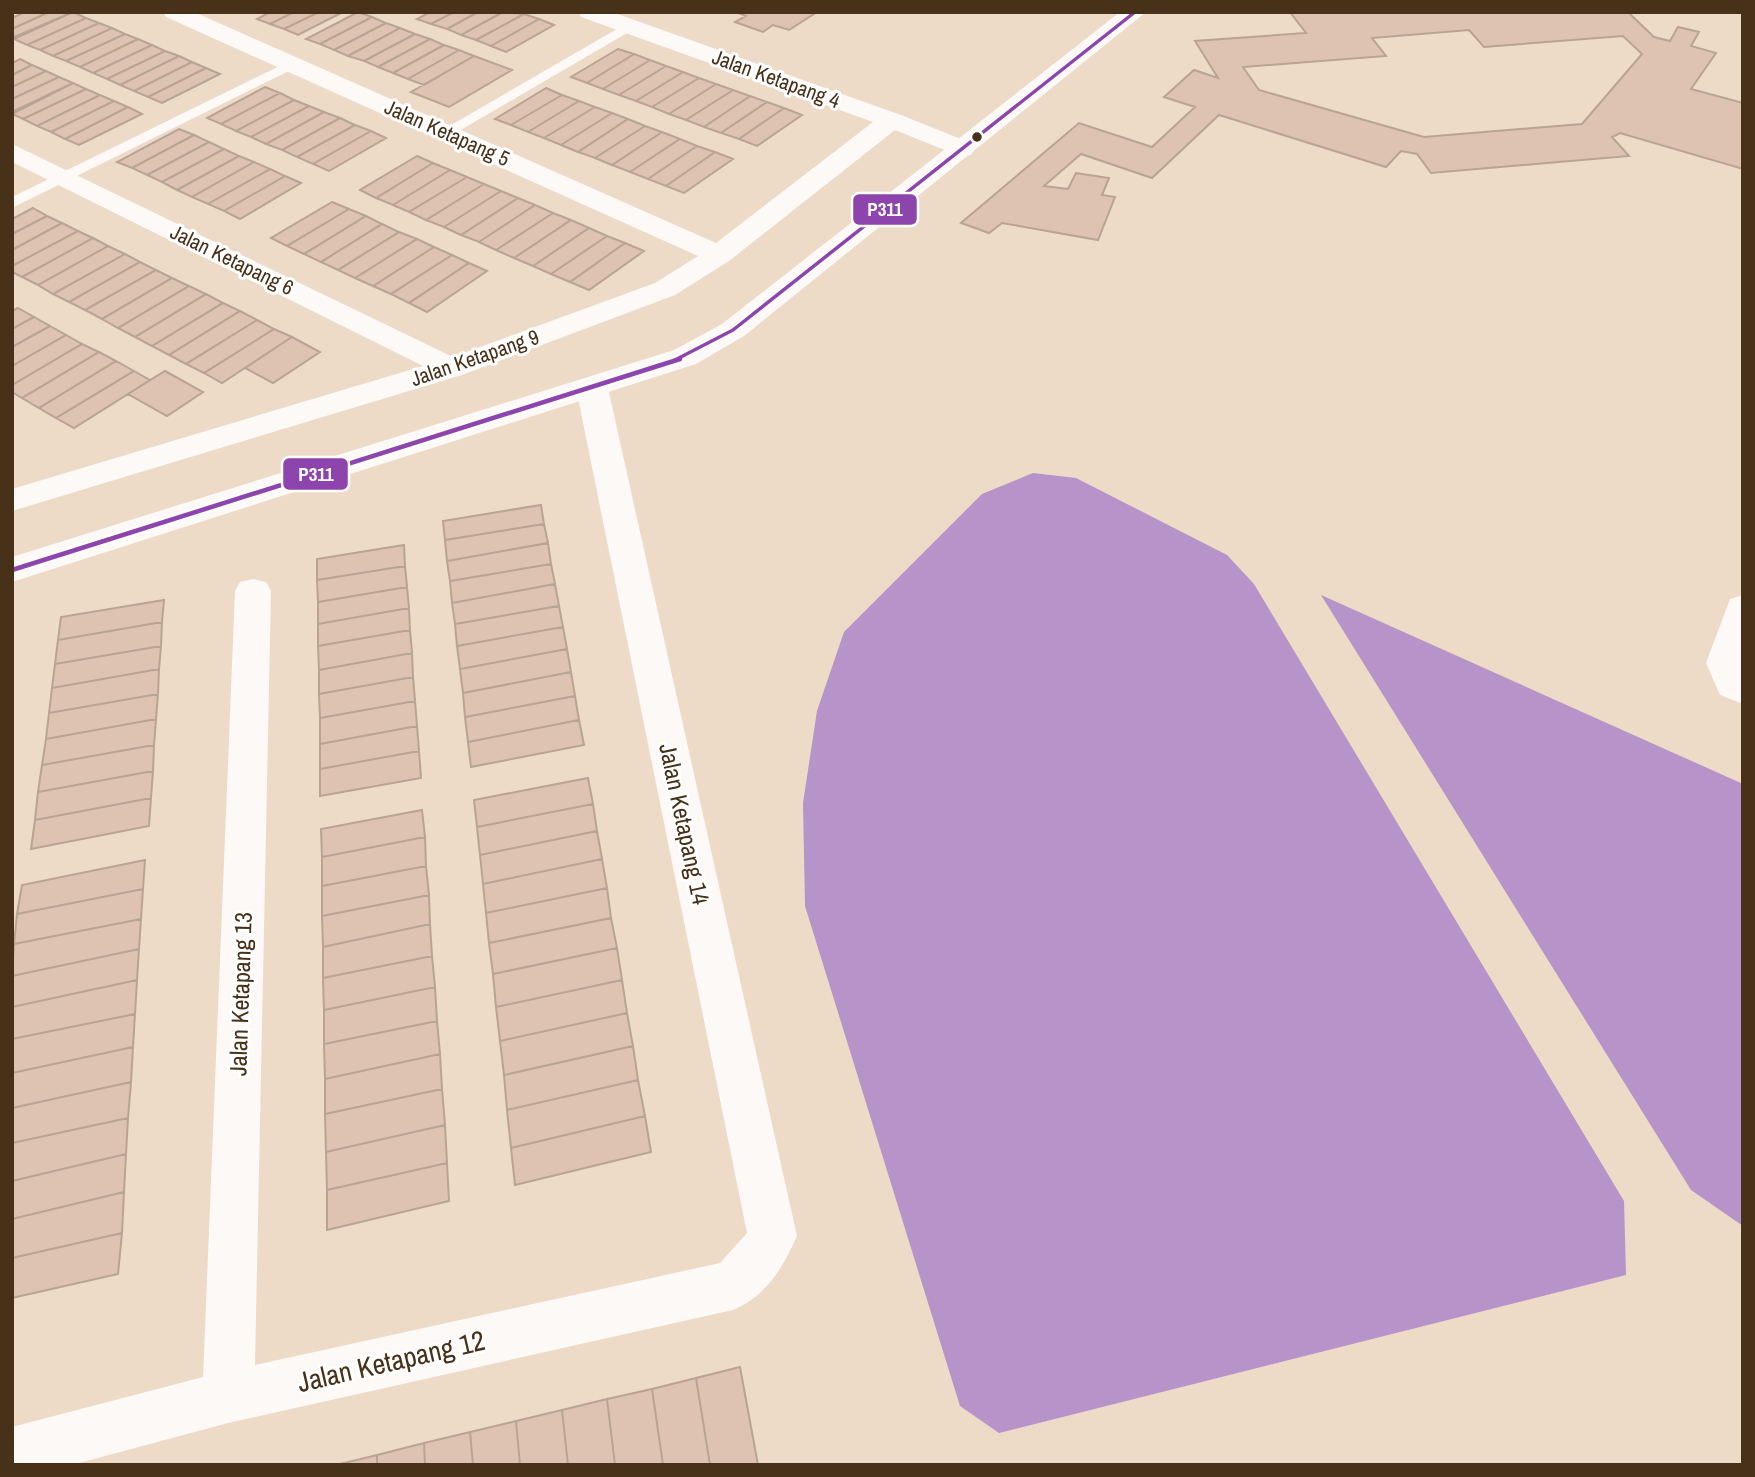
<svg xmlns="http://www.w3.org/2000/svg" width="1755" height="1477" font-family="'Archivo Narrow',sans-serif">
  <rect width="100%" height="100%" fill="#eddac7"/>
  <!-- water -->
  <path fill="#b693c8" d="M1033,473L1076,478L1227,555L1254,584L1624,1201L1626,1275L999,1433L960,1406L805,906L803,803L817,711L844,632L982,494Z
    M1321,595L1743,784V1226L1691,1190Z"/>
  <!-- building -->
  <path fill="#dec3b2" stroke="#b9a494" stroke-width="2" fill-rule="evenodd" d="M25,12H49L12,29V18Z
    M49,12H73L12,38V29Z
    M73,12L86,18L27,45L14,39Z
    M270,12H294L270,24L257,19Z
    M294,12H319L284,29L270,24Z
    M319,12H343L298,35L284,29Z
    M358,12L372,17L320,44L306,39Z
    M430,12H454L431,24L417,19Z
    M454,12H478L447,29L431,24Z
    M478,12H503L461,35L447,29Z
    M503,12L524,14L476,40L461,35Z
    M736,12H817L789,30L773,25L763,32L735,22L746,16Z
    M1290,12H1628L1654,37L1670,41L1678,27L1699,32L1691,46L1716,53L1691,89L1743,103V169L1620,133L1612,137L1629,156L1431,173L1417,154L1401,151L1386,167L1219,115L1152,178L1081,154L1044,186L1068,189L1076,173L1109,178L1102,195L1115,197L1098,240L1002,223L989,233L961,223L1079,123L1152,147L1195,107L1164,97L1194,70L1218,78L1195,41L1306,33ZM1469,30L1484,47L1623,36L1642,54L1582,124L1424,137L1259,90L1243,67L1386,56L1372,38Z
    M524,14L539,19L491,46L476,40Z
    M372,17L386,23L334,50L320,44Z
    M86,18L99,23L40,50L27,45Z
    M539,19L554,25L506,52L491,46Z
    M99,23L112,28L53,56L40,50Z
    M386,23L400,28L348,56L334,50Z
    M112,28L125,34L66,61L53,56Z
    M400,28L415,34L364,61L348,56Z
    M125,34L138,39L80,67L66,61Z
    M415,34L430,39L378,67L364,61Z
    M138,39L152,45L93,73L80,67Z
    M430,39L444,45L393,73L378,67Z
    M152,45L165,51L107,79L93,73Z
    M444,45L459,50L408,79L393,73Z
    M618,49L634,54L587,83L571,77Z
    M459,50L474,56L424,85L408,79Z
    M165,51L179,56L120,85L107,79Z
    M634,54L650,60L603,89L587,83Z
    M179,56L192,62L134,91L120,85Z
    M474,56L512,70L449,107L411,92Z
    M20,59L32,65L12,75V63Z
    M650,60L666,66L619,95L603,89Z
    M192,62L206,68L148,97L134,91Z
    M32,65L46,71L12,87V75Z
    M666,66L683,72L636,101L619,95Z
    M206,68L220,74L162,103L148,97Z
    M46,71L59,77L12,99V87Z
    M683,72L699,78L652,107L636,101Z
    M59,77L73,83L12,112V99Z
    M699,78L716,84L669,114L652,107Z
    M73,83L86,89L23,119L12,114Z
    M716,84L733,90L686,120L669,114Z
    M265,87L280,93L221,124L207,118Z
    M546,88L562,95L511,125L495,119Z
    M86,89L100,95L37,126L23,119Z
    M733,90L750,96L704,127L686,120Z
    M280,93L294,100L236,131L221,124Z
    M100,95L114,101L51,132L37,126Z
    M562,95L579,101L528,132L511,125Z
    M750,96L767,102L721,133L704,127Z
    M294,100L309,106L251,137L236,131Z
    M114,101L128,107L65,139L51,132Z
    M579,101L595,107L544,138L528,132Z
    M767,102L784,108L739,139L721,133Z
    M309,106L324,112L266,144L251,137Z
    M128,107L142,114L79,145L65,139Z
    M595,107L612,113L561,145L544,138Z
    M784,108L802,115L757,146L739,139Z
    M324,112L340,118L282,150L266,144Z
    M612,113L628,119L578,152L561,145Z
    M340,118L355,125L297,157L282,150Z
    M628,119L645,126L595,158L578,152Z
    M355,125L371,131L313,164L297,157Z
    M645,126L662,132L612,165L595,158Z
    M179,129L194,135L132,168L117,162Z
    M371,131L386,138L329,171L313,164Z
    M662,132L680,139L630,172L612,165Z
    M194,135L209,142L147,175L132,168Z
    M680,139L697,146L648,179L630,172Z
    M209,142L224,149L162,182L147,175Z
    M697,146L715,152L666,186L648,179Z
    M224,149L239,156L177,190L162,182Z
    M715,152L733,159L684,193L666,186Z
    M239,156L254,162L192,197L177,190Z
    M417,156L433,163L376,198L360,190Z
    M254,162L270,169L208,204L192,197Z
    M433,163L450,170L393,205L376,198Z
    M270,169L285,176L224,211L208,204Z
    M450,170L467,177L409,212L393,205Z
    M285,176L301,183L240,219L224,211Z
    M467,177L484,184L426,220L409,212Z
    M484,184L501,191L444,227L426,220Z
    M501,191L518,198L461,235L444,227Z
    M518,198L535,205L479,242L461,235Z
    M332,202L349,209L287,246L271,238Z
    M535,205L553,213L496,250L479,242Z
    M33,208L47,216L12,234V219Z
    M349,209L366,216L304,254L287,246Z
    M553,213L571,220L514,258L496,250Z
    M47,216L62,223L12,250V234Z
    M366,216L382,224L321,262L304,254Z
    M571,220L589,228L533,266L514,258Z
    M62,223L78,231L12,266V250Z
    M382,224L399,232L338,270L321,262Z
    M589,228L607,236L551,274L533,266Z
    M78,231L93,238L22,277L12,272V266Z
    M399,232L417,239L355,278L338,270Z
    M607,236L625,243L570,282L551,274Z
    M93,238L108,246L38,285L22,277Z
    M417,239L434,247L373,286L355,278Z
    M625,243L644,251L589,290L570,282Z
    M108,246L125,254L53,294L38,285Z
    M434,247L452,255L391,294L373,286Z
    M125,254L140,262L69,302L53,294Z
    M452,255L469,263L409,303L391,294Z
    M140,262L156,270L85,310L69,302Z
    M469,263L487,271L427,312L409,303Z
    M156,270L172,278L102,319L85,310Z
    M172,278L189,286L118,328L102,319Z
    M189,286L206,294L135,337L118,328Z
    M206,294L223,303L152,346L135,337Z
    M223,303L240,311L169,355L152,346Z
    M18,308L34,317L12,329V311Z
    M240,311L257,320L186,364L169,355Z
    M34,317L50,326L12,347V329Z
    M257,320L274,329L204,373L186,364Z
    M50,326L66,335L12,366V347Z
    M274,329L292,337L222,383L204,373Z
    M66,335L82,344L12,385V366Z
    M292,337L320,352L273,383L245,368Z
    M82,344L99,352L22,398L12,392V385Z
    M99,352L116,361L39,408L22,398Z
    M116,361L134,371L56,418L39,408Z
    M134,371L150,380L74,428L56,418Z
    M165,371L203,392L167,416L128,394Z
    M541,505L544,524L445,540L443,521Z
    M544,524L548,543L447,561L445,540Z
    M548,543L551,564L450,581L447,561Z
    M404,545L405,566L317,580V559Z
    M551,564L555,584L452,603L450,581Z
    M405,566L407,587L318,602L317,580Z
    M555,584L559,606L455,624L452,603Z
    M407,587L409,608L318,624V602Z
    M164,600L162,622L58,640L61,617Z
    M559,606L563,627L457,646L455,624Z
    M409,608L410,630L318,646V624Z
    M162,622L161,646L55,664L58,640Z
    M563,627L567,649L460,669L457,646Z
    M410,630L412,653L319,670L318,646Z
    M161,646L159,669L52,688L55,664Z
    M567,649L571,672L463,693L460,669Z
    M412,653L413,677L319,694V670Z
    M159,669L158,694L49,713L52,688Z
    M571,672L575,696L465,717L463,693Z
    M413,677L415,701L320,718L319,694Z
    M158,694L156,719L46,739L49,713Z
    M575,696L579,720L468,742L465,717Z
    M415,701L417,726L320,744V718Z
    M156,719L154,745L42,765L46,739Z
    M579,720L584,745L471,767L468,742Z
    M417,726L419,751L320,769V744Z
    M154,745L153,771L38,792L42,765Z
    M419,751L421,778L320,796V769Z
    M153,771L151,798L35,820L38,792Z
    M588,778L593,804L477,827L474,800Z
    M151,798L149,826L31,849L35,820Z
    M593,804L597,831L480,855L477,827Z
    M422,810L425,837L322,857L321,829Z
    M597,831L602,859L483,884L480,855Z
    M425,837L426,866L322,886V857Z
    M602,859L607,888L486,913L483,884Z
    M145,860L143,889L17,914L22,885Z
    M426,866L429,895L322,916V886Z
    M607,888L611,918L489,943L486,913Z
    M143,889L141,919L14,944L17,914Z
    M429,895L430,924L323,947L322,916Z
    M611,918L617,948L493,974L489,943Z
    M141,919L139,949L12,976L14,944Z
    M430,924L432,956L323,978V947Z
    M617,948L622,980L496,1007L493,974Z
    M139,949L137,980L12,1007V976Z
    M432,956L435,987L324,1010L323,978Z
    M137,980L135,1014L12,1039V1007Z
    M622,980L627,1013L500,1041L496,1007Z
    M435,987L437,1021L324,1044V1010Z
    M627,1013L633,1046L504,1075L500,1041Z
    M135,1014L133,1047L12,1073V1039Z
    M437,1021L440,1054L325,1079L324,1044Z
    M633,1046L638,1080L507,1110L504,1075Z
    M133,1047L131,1082L12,1108V1073Z
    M440,1054L442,1089L325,1114V1079Z
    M638,1080L645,1116L511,1148L507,1110Z
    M131,1082L128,1118L12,1143V1108Z
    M442,1089L445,1125L326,1152L325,1114Z
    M645,1116L651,1152L515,1185L511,1148Z
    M128,1118L126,1154L12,1181V1143Z
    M445,1125L447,1163L327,1190L326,1152Z
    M126,1154L124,1192L12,1219V1181Z
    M447,1163L449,1201L327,1230V1190Z
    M124,1192L122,1233L12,1258V1219Z
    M122,1233L118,1274L12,1298V1258Z
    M740,1367L758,1465H710L696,1378Z
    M696,1378L710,1465H663L652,1389Z
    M652,1389L663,1465H615L607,1399Z
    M607,1399L615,1465H568L562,1410Z
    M562,1410L568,1465H520L516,1421Z
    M516,1421L520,1465H473L470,1432Z
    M470,1432L473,1465H425L424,1443Z
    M424,1443L425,1465H377V1455Z
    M377,1455V1465H336Z"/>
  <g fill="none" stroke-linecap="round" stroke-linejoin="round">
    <!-- lane -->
    <path fill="#fcf9f7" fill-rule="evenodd" d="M629,22L636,26L634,29L452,135L447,137L439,132Z
      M292,60L299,64L297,67L12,208V197Z"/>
    <!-- street -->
    <path fill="#fcf9f7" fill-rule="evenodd" d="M163,12H194L716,243L873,122L581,17L578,12H612L901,115L971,143L975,149L971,155L962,157L895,130L729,261L675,295L462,375L12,511V489L423,366L12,162V144L453,357L655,283L698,256L166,17Z
      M592,378L603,381L608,388L797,1236C783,1268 766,1296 733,1310L228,1423L72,1465H12V1427L203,1377L235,591L240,582L253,579L266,582L271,591L255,1365L720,1263L747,1233L576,388L581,381Z
      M1743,595V704L1720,695L1706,663L1730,599Z"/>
    <!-- secondary -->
    <path fill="#fcf9f7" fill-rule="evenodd" d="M1120,12H1146L744,336L696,364L12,582V557L674,350L722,324Z"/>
    <!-- bus-1-far1 casing -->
    <g stroke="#fff" stroke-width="7">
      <path id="bus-1-far1" d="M675,360L733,330L1135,12"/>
    </g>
    <!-- bus-1 casing -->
    <g stroke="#fff" stroke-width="9">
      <path id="bus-1" d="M12,570L680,359"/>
    </g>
    <!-- bus-1-far1 -->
    <use href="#bus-1-far1" stroke="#8e44ad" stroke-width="3.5"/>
    <!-- bus-1 -->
    <use href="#bus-1" stroke="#8e44ad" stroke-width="4.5"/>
  </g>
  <!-- markers -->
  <circle fill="#483119" stroke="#fff" stroke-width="2.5" cx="977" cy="137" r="6"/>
  <g text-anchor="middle" stroke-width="6" stroke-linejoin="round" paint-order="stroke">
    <!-- far-street labels -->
    <g font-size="21" fill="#483119" stroke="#fff">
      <text transform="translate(776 79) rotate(20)" y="7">Jalan Ketapang 4</text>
      <text transform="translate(447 133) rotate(24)" y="7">Jalan Ketapang 5</text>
      <text transform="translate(232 260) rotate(26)" y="7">Jalan Ketapang 6</text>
      <text transform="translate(475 358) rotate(-19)" y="7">Jalan Ketapang 9</text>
    </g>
    <!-- street labels -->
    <g font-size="24" fill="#483119" stroke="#fff">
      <text transform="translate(684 824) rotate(78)" y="8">Jalan Ketapang 14</text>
      <text transform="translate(241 994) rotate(-88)" y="8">Jalan Ketapang 13</text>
    </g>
    <!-- near-street labels -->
    <g font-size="28" fill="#483119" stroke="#fff">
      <text transform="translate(391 1361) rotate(-13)" y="10">Jalan Ketapang 12</text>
    </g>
  </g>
  <g stroke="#fff" stroke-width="2.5">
    <rect x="852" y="193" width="66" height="33" rx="7" fill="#8e44ad"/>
    <rect x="282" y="457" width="67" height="34" rx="7" fill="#8e44ad"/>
  </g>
  <g font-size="19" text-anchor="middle" font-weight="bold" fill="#fff">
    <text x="885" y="216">P311</text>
    <text x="316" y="481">P311</text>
  </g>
  <!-- border -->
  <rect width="1755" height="1477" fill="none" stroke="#483119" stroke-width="28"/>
</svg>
